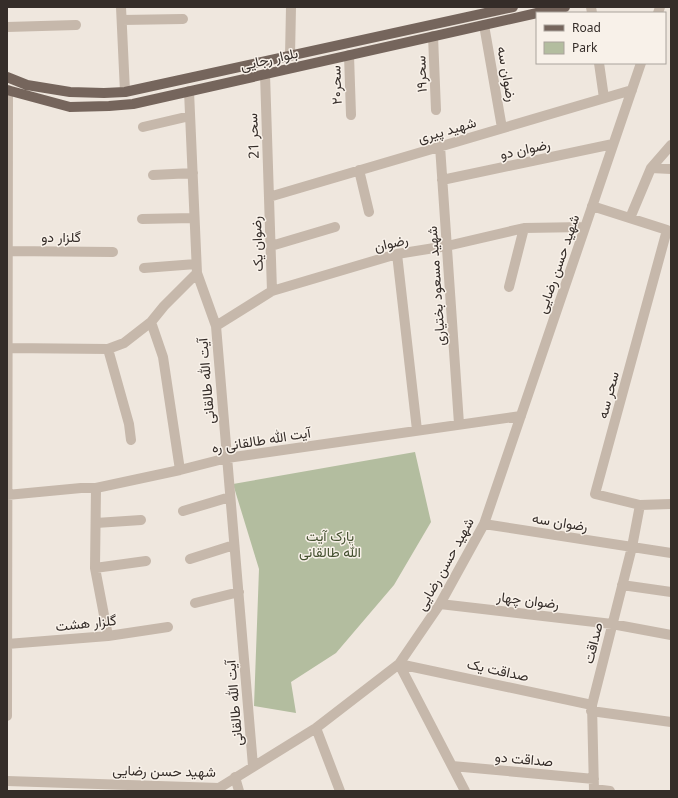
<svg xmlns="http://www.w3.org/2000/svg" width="678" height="798" font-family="'Noto Sans',Vazirmatn,sans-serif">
  <rect width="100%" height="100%" fill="#efe7de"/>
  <!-- green -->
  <path fill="#b3bd9f" d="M415,452L431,522L394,585L336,653L291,682L296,713L254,706L259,569L233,484Z"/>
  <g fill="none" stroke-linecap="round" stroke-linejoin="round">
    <!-- minor -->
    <path stroke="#c6b8ab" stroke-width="10" d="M121,7L125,92
      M591,7L592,13
      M658,13L660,7
      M122,20L183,19
      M484,25L502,128
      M7,27L76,25
      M433,36L436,110
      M349,55L351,115
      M290,56L291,7
      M599,63L604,98
      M265,74L272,291
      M189,91L197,273L216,326L253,766
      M143,127L190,116
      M440,146L459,424
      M651,168L671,169
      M359,170L369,212
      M153,175L193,173
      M442,180L613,144
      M269,197L632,90
      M592,206L667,230
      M630,218L651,168L671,145
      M142,219L194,218
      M667,230L595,494L640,505L671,504
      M271,246L335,227
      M8,251L113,252
      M397,254L417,430
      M144,268L196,264
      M509,287L524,228
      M151,322L163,357L180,470
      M216,326L272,291L397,254L447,246L524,228L585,227
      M8,348L108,349L124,343L151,322L164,306L197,273
      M108,349L129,424L131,440
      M96,488L95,568L108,636
      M7,495L81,488H96L180,470L227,458L521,416
      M183,511L230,497
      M96,523L141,520
      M484,524L671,553
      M190,559L234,545
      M95,568L146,561
      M622,585L671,592
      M195,603L239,592
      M440,604L612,624L671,635
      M7,644L108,636L168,627
      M399,664L592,705
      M399,664L465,791
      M591,711L671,722
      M7,716L8,90
      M316,728L340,791
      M452,766L594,779
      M235,777L239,791
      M7,781L219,788L316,728L399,664L440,604L484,524L641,63
      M594,789L610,791
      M594,791L592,705L632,547L640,505"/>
    <!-- major -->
    <path stroke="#75655c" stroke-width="10" d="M537,13L565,7
      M7,77L27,85L70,92L104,93L125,92L513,7
      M7,90L70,107L109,106L133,104L537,13"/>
  </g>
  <g text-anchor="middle" stroke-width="3" stroke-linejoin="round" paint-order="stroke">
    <!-- street labels -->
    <g font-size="14" fill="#352d29" stroke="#f8f1e9">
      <text transform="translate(269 59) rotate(-13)" y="5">بلوار رجایی</text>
      <text transform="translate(421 74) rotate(-92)" y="5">سحر۱۹</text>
      <text transform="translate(507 74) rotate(80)" y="5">رضوان سه</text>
      <text transform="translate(336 85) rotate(-92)" y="5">سحر۲۰</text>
      <text transform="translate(447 130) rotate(-16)" y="5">شهید پیری</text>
      <text transform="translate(253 136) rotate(-92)" y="5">سحر 21</text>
      <text transform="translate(525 149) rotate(-12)" y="5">رضوان دو</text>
      <text x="61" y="242">گلزار دو</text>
      <text transform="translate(391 243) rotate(-13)" y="5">رضوان</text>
      <text transform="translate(257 244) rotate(-92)" y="5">رضوان یک</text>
      <text transform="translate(558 264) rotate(-71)" y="5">شهید حسن رضایی</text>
      <text transform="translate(436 286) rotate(-94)" y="5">شهید مسعود بختیاری</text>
      <text transform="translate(206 381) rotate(-95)" y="5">آیت الله طالقانی</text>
      <text transform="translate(608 395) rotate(-75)" y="5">سحر سه</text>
      <text transform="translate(261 440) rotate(-9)" y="5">آیت الله طالقانی ره</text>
      <text transform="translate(560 522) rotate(9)" y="5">رضوان سه</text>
      <text transform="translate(445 564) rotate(-61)" y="5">شهید حسن رضایی</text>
      <text transform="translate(528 600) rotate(7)" y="5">رضوان چهار</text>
      <text transform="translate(86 623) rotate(-6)" y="5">گلزار هشت</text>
      <text transform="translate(593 643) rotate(-76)" y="5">صداقت</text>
      <text transform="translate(498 670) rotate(12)" y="5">صداقت یک</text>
      <text transform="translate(234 703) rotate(-95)" y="5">آیت الله طالقانی</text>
      <text transform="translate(524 759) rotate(5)" y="5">صداقت دو</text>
      <text transform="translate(164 771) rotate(1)" y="5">شهید حسن رضایی</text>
    </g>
    <!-- park labels -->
    <g font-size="14" fill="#445030" stroke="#f8f1e9">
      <text x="330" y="541">پارک آیت<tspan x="330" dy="16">الله طالقانی</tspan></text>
    </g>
  </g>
  <!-- border -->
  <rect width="678" height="798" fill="none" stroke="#352d29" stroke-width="16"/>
  <!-- legend -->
  <rect x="536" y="12" width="130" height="52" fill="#f8f1e9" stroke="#aaa39c"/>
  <rect x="544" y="25" width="20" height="6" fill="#75655c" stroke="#aaa39c"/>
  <text x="572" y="32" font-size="12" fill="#352d29">Road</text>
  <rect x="544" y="42" width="20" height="12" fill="#b3bd9f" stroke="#aaa39c"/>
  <text x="572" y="52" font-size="12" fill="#352d29">Park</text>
</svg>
